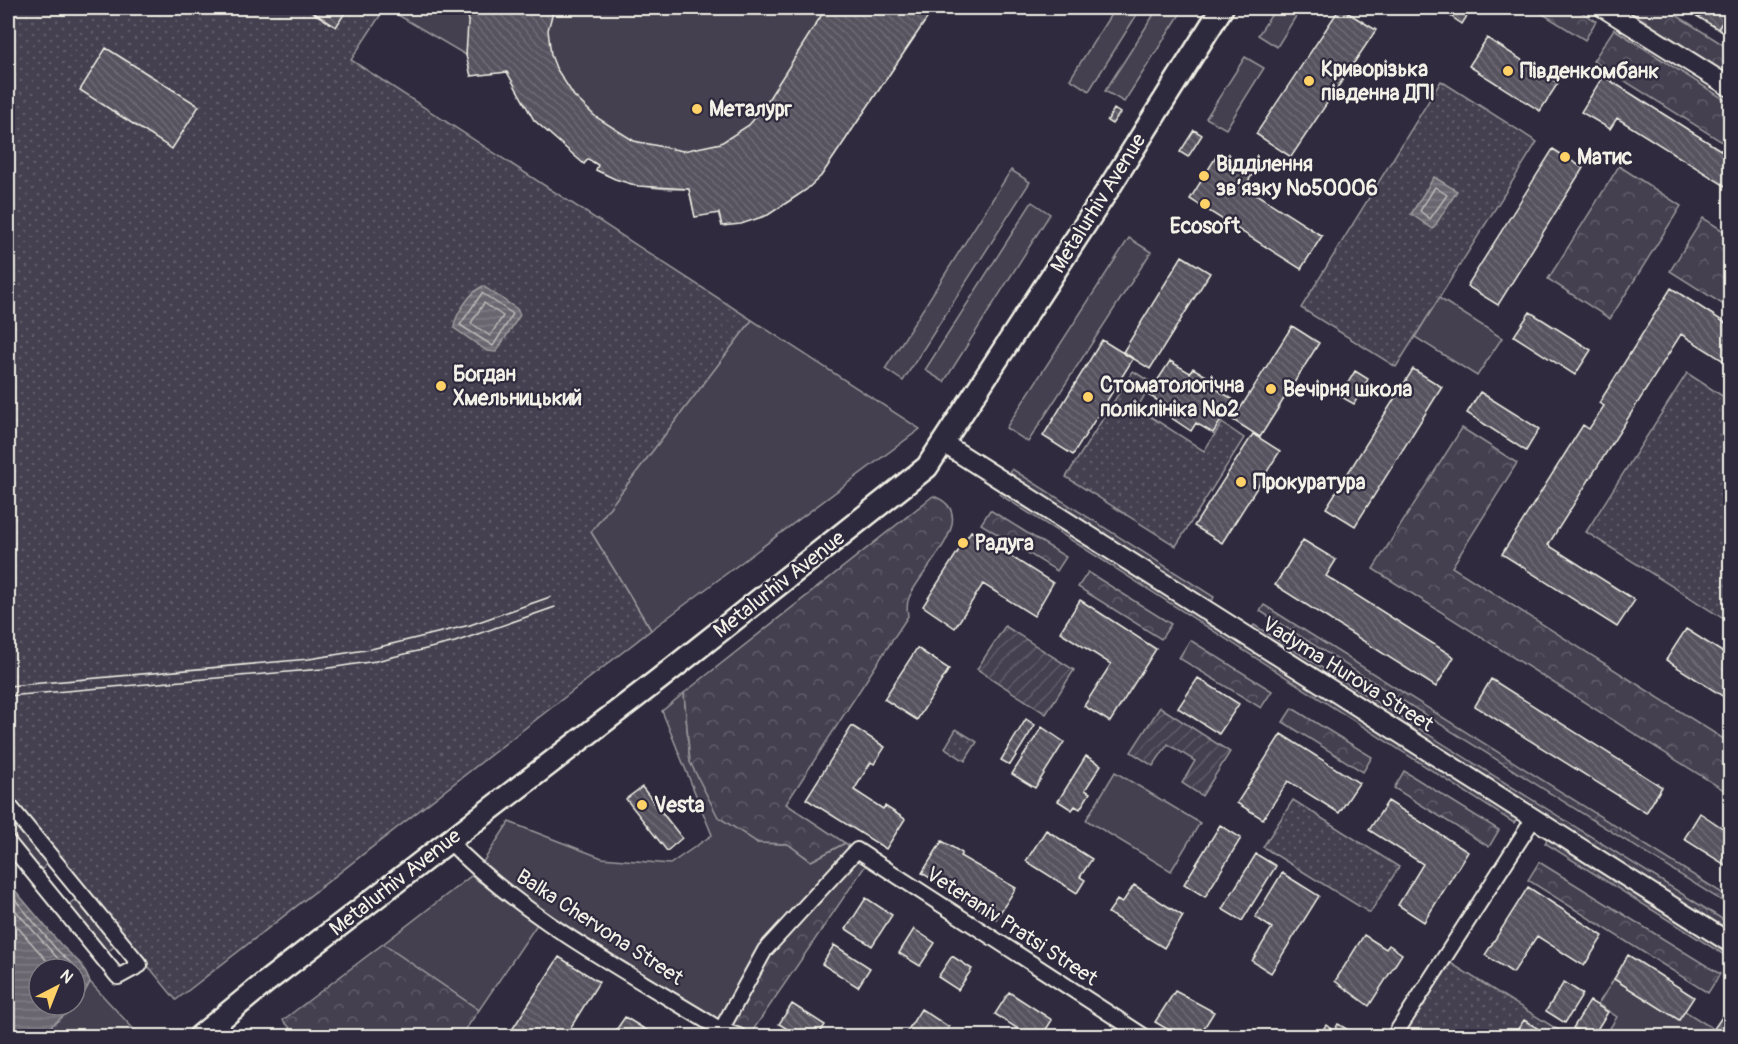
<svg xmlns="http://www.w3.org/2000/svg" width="1738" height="1044" font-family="Pangolin,sans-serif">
  <defs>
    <pattern id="forest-crowns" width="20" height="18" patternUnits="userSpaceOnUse" patternTransform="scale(1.5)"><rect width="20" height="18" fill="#454050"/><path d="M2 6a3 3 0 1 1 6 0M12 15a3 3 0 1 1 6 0" fill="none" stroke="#605c69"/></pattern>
    <pattern id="park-dots" width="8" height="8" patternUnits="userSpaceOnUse" patternTransform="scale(1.5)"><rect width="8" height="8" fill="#454050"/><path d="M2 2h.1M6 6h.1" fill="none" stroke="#605c69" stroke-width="1.8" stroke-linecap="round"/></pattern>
    <pattern id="garden-furrows" width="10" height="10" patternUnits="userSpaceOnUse" patternTransform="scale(1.5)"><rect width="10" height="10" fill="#454050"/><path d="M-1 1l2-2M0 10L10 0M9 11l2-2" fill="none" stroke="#605c69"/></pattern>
    <pattern id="water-rules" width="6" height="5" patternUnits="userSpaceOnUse" patternTransform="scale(1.5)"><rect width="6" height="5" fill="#6a6670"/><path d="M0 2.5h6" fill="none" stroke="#807c84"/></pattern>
    <pattern id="building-back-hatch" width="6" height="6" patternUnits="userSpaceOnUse" patternTransform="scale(1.5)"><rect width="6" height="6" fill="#56525f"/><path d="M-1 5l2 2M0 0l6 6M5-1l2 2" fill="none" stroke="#6f6b76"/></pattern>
  </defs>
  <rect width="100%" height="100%" fill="#2f2a3d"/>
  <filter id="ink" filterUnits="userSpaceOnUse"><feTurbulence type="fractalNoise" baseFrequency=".0167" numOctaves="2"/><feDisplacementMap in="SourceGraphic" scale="12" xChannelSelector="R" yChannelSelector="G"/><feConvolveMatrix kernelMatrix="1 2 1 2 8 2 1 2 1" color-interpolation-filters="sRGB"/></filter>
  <g filter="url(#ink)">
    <!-- grass -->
    <path fill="#454050" stroke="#9c989c" stroke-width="1.5" d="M386,8H934L821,176C792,204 761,221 722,226L718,213L695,217L689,189C656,190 625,185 596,170L598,165L588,159L584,164L534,120L507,72L471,76L466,55Z
      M1115,8H1141L1089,91L1070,79Z
      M1158,8H1184L1124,102L1105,91Z
      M1276,8H1301L1277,47L1258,35Z
      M1245,57L1264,68L1226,129L1206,118Z
      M1011,170L1030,182L903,381L885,369Z
      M1032,202L1050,214L944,382L925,370Z
      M1129,238L1151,252L1028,442L1006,428Z
      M1439,298L1502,338L1477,376L1415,337Z
      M752,320L920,429L651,630L591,532Z
      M684,693L690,762L757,843L788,844L811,861L845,843L857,850L721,1030L477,871L509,822L602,858L670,864L712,835L662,711Z
      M1115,772L1200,823L1171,871L1086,820Z
      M11,815L50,862L41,870L8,830V817Z
      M471,876L538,923L479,1010L383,944Z
      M78,897L117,944L108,952L68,905Z
      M1614,979L1679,1020L1685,1011L1712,1028L1707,1036H1605L1617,1017L1598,1004Z
      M90,982L140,1036H39L78,1004Z"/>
    <!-- forest -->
    <path fill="url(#forest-crowns)" stroke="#9c989c" stroke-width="1.5" d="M1533,8H1575L1596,21L1585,40Z
      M1624,8H1665L1730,49V75Z
      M1614,29L1730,103V147L1593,61Z
      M1619,166L1681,206L1610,319L1548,279Z
      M1703,218L1730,235V309L1670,271Z
      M1462,428L1517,463L1452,567L1730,743V794L1373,569Z
      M1012,469L1214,597L1211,603L1009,475Z
      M1002,490L1517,819L1514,823L999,494Z
      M933,496C985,514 918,572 909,598C906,604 907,610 908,616L786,804L845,843L811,861L788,844L758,843L718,817L690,762L684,693Z
      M990,510L1066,557L1057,571L981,524Z
      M1088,572L1171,624L1161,639L1078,587Z
      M1264,605L1730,898V906L1260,611Z
      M1254,625L1730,924V931L1250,630Z
      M1190,640L1272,691L1261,708L1179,658Z
      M1292,708L1372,757L1363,772L1283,722Z
      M1404,771L1499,830L1489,847L1394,788Z
      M1548,838L1730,951L1729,958L1545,843Z
      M857,850L870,859L749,1036H739L721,1030L765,950Z
      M1539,862L1720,974L1708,993L1528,880Z
      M383,944L479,1010L461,1036H297L283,1020Z"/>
    <!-- park -->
    <path fill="url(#park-dots)" stroke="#9c989c" stroke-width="1.5" d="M8,8H385L351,60L752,320L591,532L651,630L176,1000L8,795Z
      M1441,81L1537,142L1396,367L1301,308Z
      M1133,371L1152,383L1137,408L1204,451L1222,423L1244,438L1176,546L1066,477Z
      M1687,373L1730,401V623L1586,532Z
      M956,729L977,742L965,761L945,748Z
      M1293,800L1399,867L1370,913L1263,847Z
      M1444,959L1568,1036H1394Z"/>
    <!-- garden -->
    <path fill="url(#garden-furrows)" stroke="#9c989c" stroke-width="1.5" d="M1005,626L1074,670L1046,714L977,669Z
      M1160,707L1230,752L1202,796L1182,783L1195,761L1168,744L1153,766L1131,752Z"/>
    <!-- water -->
    <path fill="url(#water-rules)" stroke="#a19ea0" stroke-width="1.5" fill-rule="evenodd" d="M1434,177L1457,191L1433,229L1411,214Z
      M483,286L517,309L520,315L496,352L487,351L454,328C454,316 471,291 483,286Z
      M8,882L61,945L82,965L90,982L78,1004L39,1036H8ZM39,969H75V1005H39Z"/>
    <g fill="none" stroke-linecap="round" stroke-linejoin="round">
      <!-- shore -->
      <path stroke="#bdb9b8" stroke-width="1.5" d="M1435,187L1447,195L1430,219L1420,211Z
        M482,293L513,314L493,346L460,325Z
        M484,303L503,316L490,336L471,323Z
        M8,891L56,949L77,969L83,982L75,997
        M8,902L67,969
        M8,916L54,969"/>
    </g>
    <!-- building -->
    <path fill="url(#building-back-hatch)" stroke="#f4f1e8" stroke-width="1.5" d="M310,8H348L336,27L309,10Z
      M469,8H554L548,30L551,55L556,68L574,96L596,117L634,141L683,151L721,143L749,125L761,111L826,8H934L821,176L806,190L768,215L741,224L722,226L719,213L695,217L689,189L638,186L615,179L596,170L598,165L588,159L584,164L534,120L507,72L471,76L466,55Z
      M1340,8L1376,30L1291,157L1256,134Z
      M1437,8H1458L1452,17Z
      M1458,8H1472L1462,24L1452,17Z
      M1693,8H1730V9L1718,29L1690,12Z
      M1730,9V37L1718,29Z
      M1487,38L1558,83L1540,111L1469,66Z
      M106,48L199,106L172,149L80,90Z
      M1603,76L1730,156V189L1617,118L1610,129L1581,112Z
      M1114,109L1120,113L1112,124L1107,121Z
      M1194,130L1202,135L1188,157L1180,152Z
      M1553,149L1583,168L1498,305L1467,286Z
      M1219,152L1253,173L1245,187L1322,236L1301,269L1190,199Z
      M1182,256L1210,273L1150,369L1123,352Z
      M1671,288L1730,326V365L1681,334L1548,545L1635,600L1617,627L1502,554L1583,425L1589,429L1604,406L1599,403Z
      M1530,312L1591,350L1575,375L1514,336Z
      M1292,326L1319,343L1260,437L1233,420Z
      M1102,340L1133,359L1073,455L1043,436Z
      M1170,361L1190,373L1193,368L1213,380L1210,385L1234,400L1213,433L1196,423L1191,431L1158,409L1162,403L1148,395Z
      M1413,369L1442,387L1355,526L1326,508Z
      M1355,371L1368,379L1354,404L1340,396Z
      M1480,392L1539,429L1526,451L1467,413Z
      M1253,434L1280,451L1222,543L1194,526Z
      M971,531L1053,583L1034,616L983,584L955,628L923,606Z
      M1303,540L1336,560L1326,576L1454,657L1436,687L1275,585Z
      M1080,600L1156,649L1110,722L1084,706L1111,664L1060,632Z
      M1686,629L1730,657V701L1666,660Z
      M917,648L949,669L917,720L884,699Z
      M1198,678L1239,704L1219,734L1178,708Z
      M1491,679L1662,787L1646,813L1475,706Z
      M1026,719L1035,725L1010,765L1001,760Z
      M852,726L885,747L874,764L871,762L854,790L883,809L885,806L905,819L886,849L806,799Z
      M1042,727L1064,742L1035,788L1012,774Z
      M1281,734L1359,783L1339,813L1288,781L1263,819L1237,803Z
      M1086,756L1101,765L1085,790L1090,793L1080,809L1075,806L1072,810L1058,801Z
      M642,787L682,838L667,851L626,799Z
      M1388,801L1468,852L1424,922L1398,905L1423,864L1369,830Z
      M1700,813L1730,833V868L1684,839Z
      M1220,825L1241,838L1205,897L1184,884Z
      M1046,830L1092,859L1080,877L1085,880L1077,893L1026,861Z
      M942,841L962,853L960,856L1016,888L996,919L922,873Z
      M1256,854L1276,866L1242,921L1222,909Z
      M1282,873L1319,896L1271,973L1252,961L1272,928L1255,917Z
      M1134,885L1183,916L1164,948L1108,913L1117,900L1122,903Z
      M1528,887L1603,936L1584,966L1537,936L1513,973L1485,955Z
      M866,898L892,915L872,946L846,929Z
      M914,929L935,943L920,966L899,953Z
      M1364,935L1386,949L1389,945L1402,954L1369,1006L1335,981Z
      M834,945L870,968L858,987L822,964Z
      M1628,955L1694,997L1679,1020L1614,979Z
      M952,956L972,969L958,990L938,977Z
      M559,957L599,982L566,1035L569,1036H508Z
      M1564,982L1583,994L1565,1023L1546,1011Z
      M1175,991L1214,1012L1199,1036H1179L1155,1022Z
      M1009,992L1052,1020L1042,1036H1029L995,1014Z
      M1590,1001L1608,1012L1593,1036H1587L1573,1028Z
      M792,1004L825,1025L818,1036H799L779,1024Z
      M921,1009L949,1027L943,1036H912L906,1033Z
      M1724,1014L1730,1018V1036H1709Z
      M625,1017L656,1036H612Z
      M1524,1020L1550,1036H1513Z
      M1338,1024L1350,1031L1347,1036H1318L1326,1025L1334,1031Z"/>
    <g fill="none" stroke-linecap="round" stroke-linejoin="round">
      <!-- street casing -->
      <g stroke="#f4f1e8" stroke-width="18">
        <path id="street" d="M8,804L140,965L118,977L8,842
          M448,840C521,917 631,974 721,1030L739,1036
          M721,1030L765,950L857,850L1144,1036
          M1394,1036L1534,818"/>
      </g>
      <!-- secondary casing -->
      <g stroke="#f4f1e8" stroke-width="22">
        <path id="secondary" d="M1604,8L1730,87
          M943,443L1730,943"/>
      </g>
      <!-- primary casing -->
      <g stroke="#f4f1e8" stroke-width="26">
        <path id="primary" d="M200,1036L266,982L658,680L927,467L1109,188L1222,8"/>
      </g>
      <!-- street -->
      <use href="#street" stroke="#2f2a3d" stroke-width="14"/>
      <!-- secondary -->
      <use href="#secondary" stroke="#2f2a3d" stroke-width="18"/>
      <!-- primary -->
      <use href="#primary" stroke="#2f2a3d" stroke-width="21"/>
      <!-- tram -->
      <path stroke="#f4f1e8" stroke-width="1.5" d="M8,686L309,659L371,649L470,625L550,597
        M8,696L322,669L376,661L455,642L555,607"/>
    </g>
  </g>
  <!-- markers -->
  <g fill="#ffd166" stroke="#2f2a3d" stroke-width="2">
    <circle cx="1508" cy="71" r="6"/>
    <circle cx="1309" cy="81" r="6"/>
    <circle cx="697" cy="109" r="6"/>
    <circle cx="1565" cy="157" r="6"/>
    <circle cx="1204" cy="176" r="6"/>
    <circle cx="1205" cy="204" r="6"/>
    <circle cx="441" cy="386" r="6"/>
    <circle cx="1271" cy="389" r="6"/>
    <circle cx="1088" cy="397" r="6"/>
    <circle cx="1241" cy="482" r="6"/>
    <circle cx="963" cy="543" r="6"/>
    <circle cx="642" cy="805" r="6"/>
  </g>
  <g text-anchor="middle" stroke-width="4.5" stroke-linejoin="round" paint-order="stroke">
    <!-- poi labels -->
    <g font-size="21" font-weight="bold" fill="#f4f1e8" stroke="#2f2a3d" text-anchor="start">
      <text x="1321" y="76">Криворізька<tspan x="1321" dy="24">південна ДПІ</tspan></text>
      <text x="1520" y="78">Південкомбанк</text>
      <text x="709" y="116">Металург</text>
      <text x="1577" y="164">Матис</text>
      <text x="1216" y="171">Відділення<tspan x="1216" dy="24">зв’язку №50006</tspan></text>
      <text x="1205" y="233" text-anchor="middle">Ecosoft</text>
      <text x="453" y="381">Богдан<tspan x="453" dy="24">Хмельницький</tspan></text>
      <text x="1100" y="392">Стоматологічна<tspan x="1100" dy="24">поліклініка №2</tspan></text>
      <text x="1283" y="396">Вечірня школа</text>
      <text x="1253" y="489">Прокуратура</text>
      <text x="975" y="550">Радуга</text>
      <text x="654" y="812">Vesta</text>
    </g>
    <!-- street labels -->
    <g font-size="21" fill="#f4f1e8" stroke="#2f2a3d">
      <text transform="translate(1098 203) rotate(-58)" y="7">Metalurhiv Avenue</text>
      <text transform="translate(779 584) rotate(-38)" y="7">Metalurhiv Avenue</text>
      <text transform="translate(1348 674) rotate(32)" y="7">Vadyma Hurova Street</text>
      <text transform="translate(395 882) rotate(-38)" y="7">Metalurhiv Avenue</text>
      <text transform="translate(1012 926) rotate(33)" y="7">Veteraniv Pratsi Street</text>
      <text transform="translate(600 927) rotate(33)" y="7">Balka Chervona Street</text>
    </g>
  </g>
  <!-- margin -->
  <rect width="1738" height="1044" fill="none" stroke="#2f2a3d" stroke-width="30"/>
  <rect x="15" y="15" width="1708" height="1014" fill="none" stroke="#f4f1e8" stroke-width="2" filter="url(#ink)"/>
  <!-- north arrow -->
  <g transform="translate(57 987) rotate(42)"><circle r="28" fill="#2f2a3d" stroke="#7e7a81" stroke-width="1.5"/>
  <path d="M0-4.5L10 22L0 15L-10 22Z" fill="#ffd166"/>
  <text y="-9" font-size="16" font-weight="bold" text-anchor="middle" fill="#f4f1e8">N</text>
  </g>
</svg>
